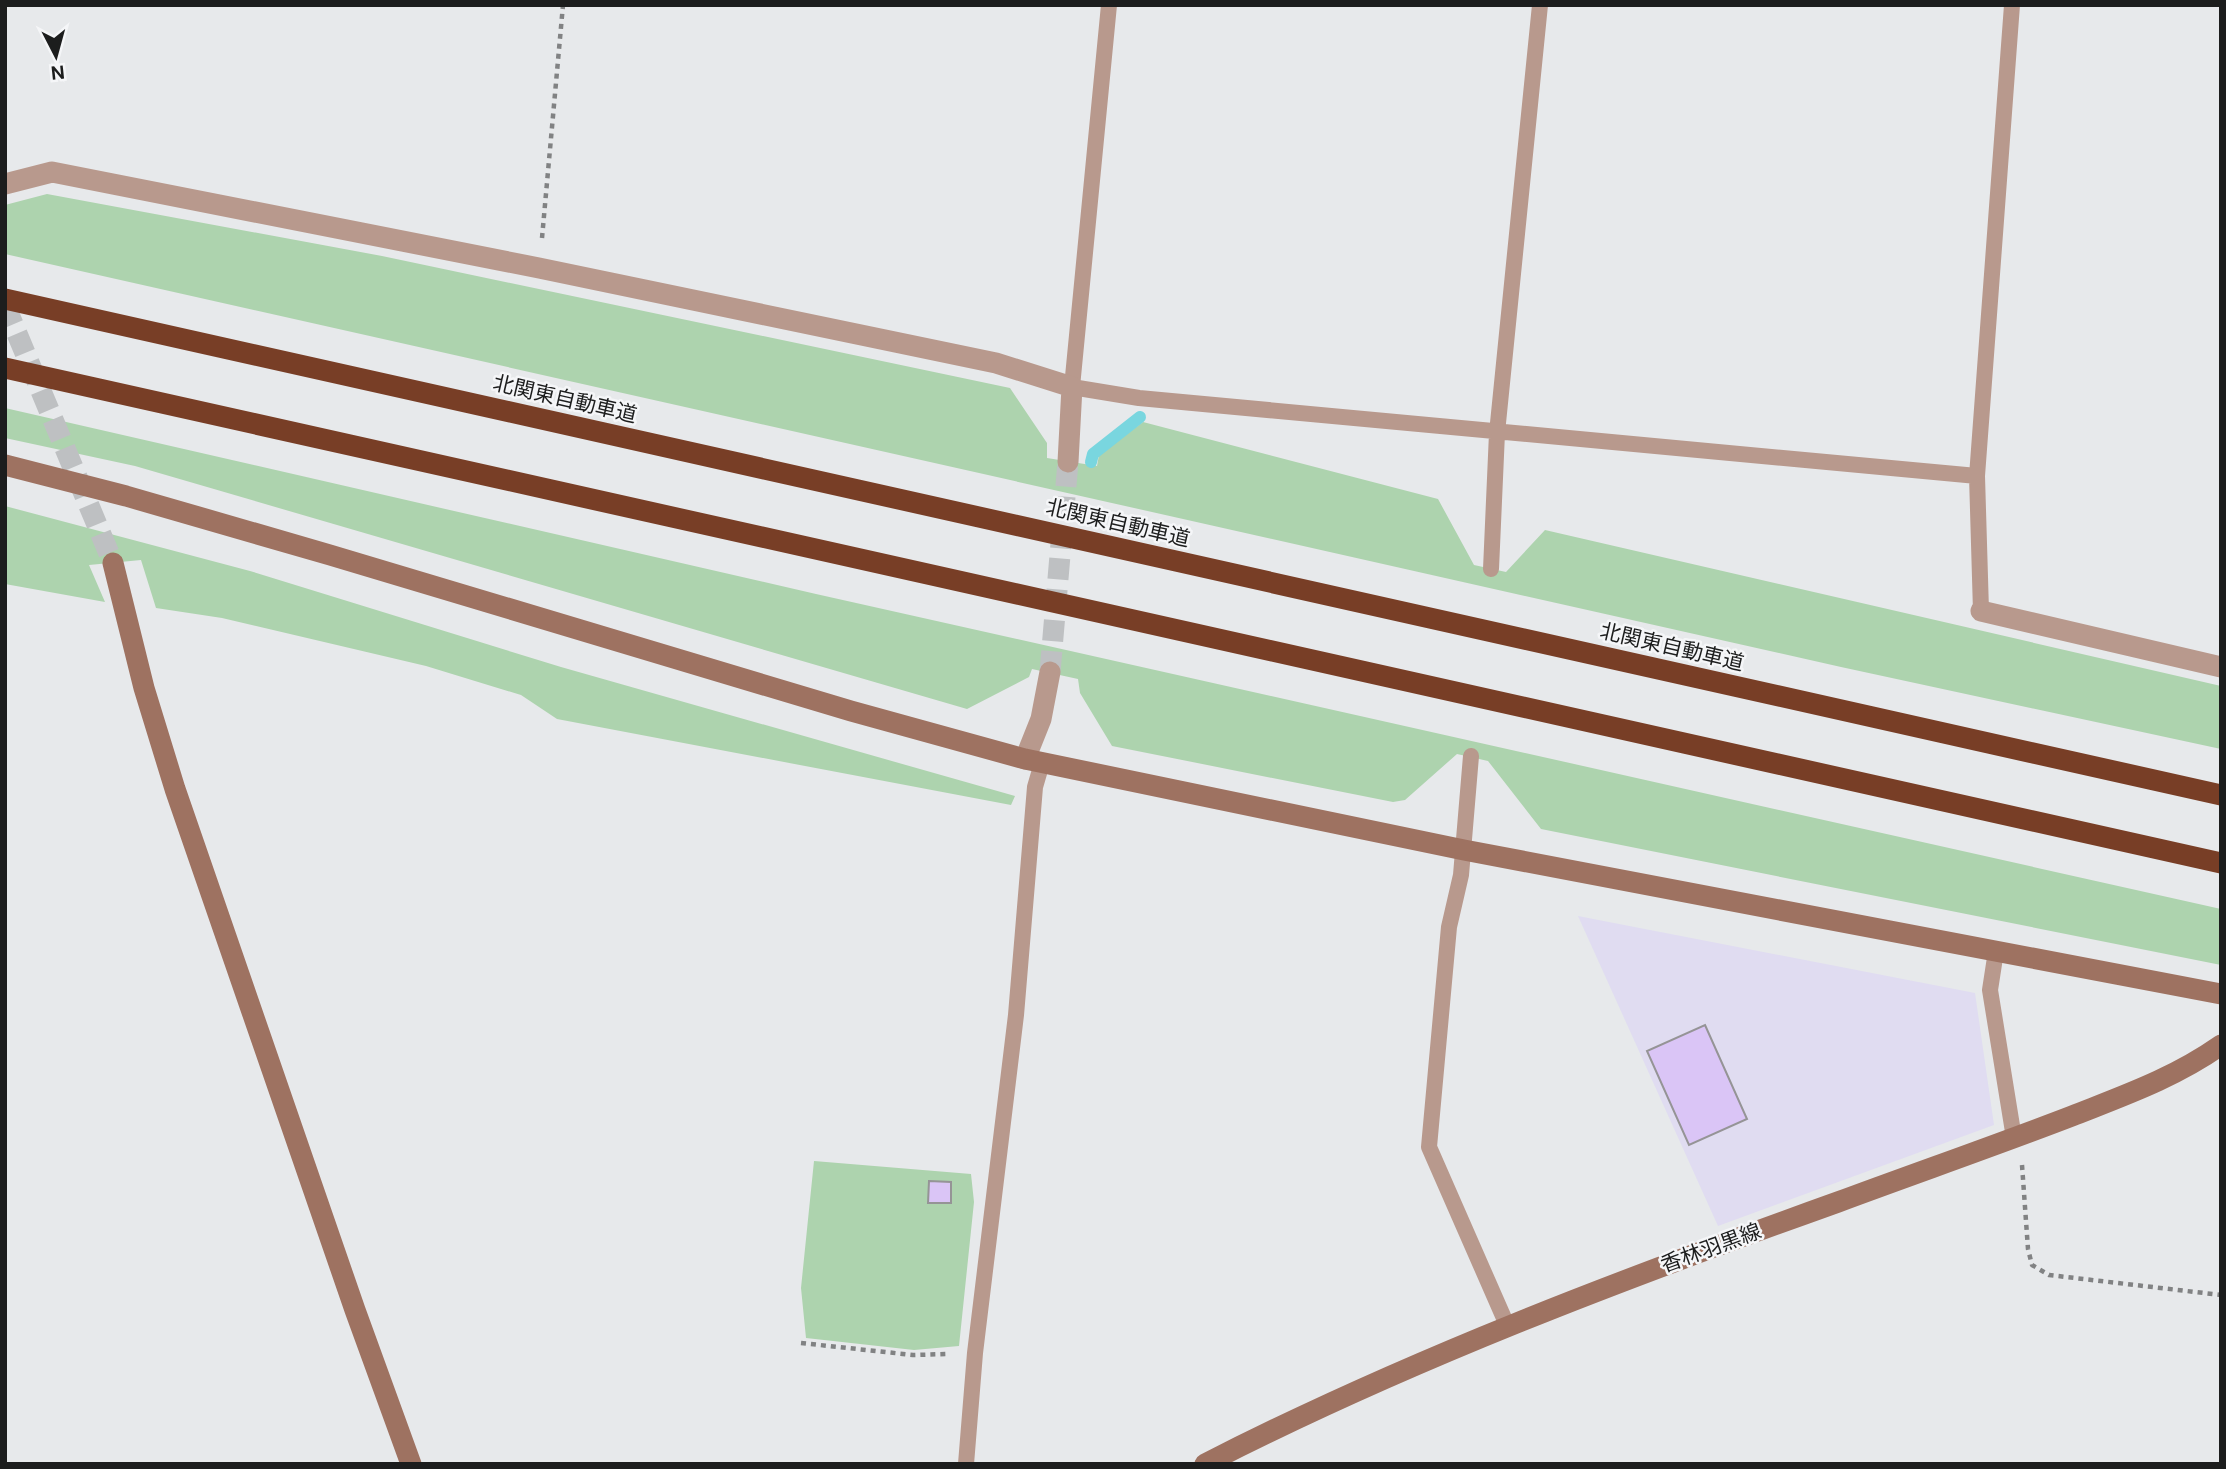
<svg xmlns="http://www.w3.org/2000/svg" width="2226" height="1469" font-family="'DM Sans','Noto Sans JP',sans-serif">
  <rect width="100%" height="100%" fill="#e7e9eb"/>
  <!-- commercial -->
  <path fill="#e0dcf1" d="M1578,916L1975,993L1994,1125L1718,1226Z"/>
  <!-- green -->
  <path fill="#add3ae" d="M47,194L382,256L1010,388L1047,443V458L1097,466L1099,455L1143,422L1438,499L1474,565L1506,572L1545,530L2221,686V749L1841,667L5,254V205Z
    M5,408L816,594L2221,909V965L1541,829L1488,761L1457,754L1405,800L1393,802L1112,746L1080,693L1078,679L1032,669L1029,677L967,709L135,466L5,438Z
    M5,506L250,571L561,667L1015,796L1011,805L557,719L521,695L426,666L222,618L156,608L141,560L89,565L105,602L5,584Z
    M814,1161L971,1174L974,1202L959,1346L914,1350L806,1338L801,1288Z"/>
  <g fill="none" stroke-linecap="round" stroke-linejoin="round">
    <!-- stream -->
    <path stroke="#79d6df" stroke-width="12" d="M1091,462L1093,454L1140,417"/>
  </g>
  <!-- building -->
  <path fill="#dac5f6" stroke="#959496" stroke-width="2" d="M1705,1025L1747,1119L1689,1145L1647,1051Z
    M929,1181L951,1182V1203H928Z"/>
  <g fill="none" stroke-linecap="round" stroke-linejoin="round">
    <!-- street-tunnel -->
    <path stroke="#bec0c2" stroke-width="21" stroke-dasharray="21 10" stroke-linecap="butt" d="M1050,672L1068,462"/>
    <!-- secondary-tunnel -->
    <path stroke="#bec0c2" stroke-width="21" stroke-dasharray="21 10" stroke-linecap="butt" d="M5,305L113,563"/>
    <!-- path -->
    <path stroke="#818283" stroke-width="4.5" stroke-dasharray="5 5" stroke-linecap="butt" d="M542,238L563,5
      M2022,1165L2028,1249L2032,1265L2049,1275L2221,1295
      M801,1343L913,1355L947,1354"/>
    <!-- lane -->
    <path stroke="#b8998d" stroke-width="16" d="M1109,5L1072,387L1139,398L1977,476
      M1491,569L1497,433L1540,5
      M1981,611L1977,476L2012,5
      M1471,756L1461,875L1449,927L1429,1147L1507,1325
      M1996,951L1990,990L2014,1138
      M966,1464L975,1353L1016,1015L1035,787L1042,763"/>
    <!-- street -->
    <path stroke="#b8998d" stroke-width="21" d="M5,184L52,172L539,268L996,363L1072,387L1068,462
      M1981,611L2221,667
      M1025,759L1041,719L1050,672"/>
    <!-- secondary -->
    <path stroke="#9e7261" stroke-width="21" d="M5,465L126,496L330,555L851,711L1025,759L1464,850L2221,994
      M113,563L144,688L175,789L355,1310L411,1464
      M1205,1464C1408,1360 1623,1279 1838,1202C1916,1173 1994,1146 2072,1116C2125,1095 2174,1078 2221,1045"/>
    <!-- highway -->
    <path stroke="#783e26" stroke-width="21" d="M5,299L2221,795
      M5,368L2221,863"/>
  </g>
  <g text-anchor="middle" stroke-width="5" stroke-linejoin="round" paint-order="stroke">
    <!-- street labels -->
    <g font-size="21" fill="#1c1d1d" stroke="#f5f6f8">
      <text transform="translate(565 399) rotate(13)" y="7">北関東自動車道</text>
      <text transform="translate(1118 523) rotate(13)" y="7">北関東自動車道</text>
      <text transform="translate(1672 647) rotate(13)" y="7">北関東自動車道</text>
      <text transform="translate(1711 1248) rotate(-20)" y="7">香林羽黒線</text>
    </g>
  </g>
  <!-- border -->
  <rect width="2226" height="1469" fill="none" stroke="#1c1d1d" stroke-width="14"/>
  <!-- north arrow -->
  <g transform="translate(56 56) rotate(174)" stroke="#f5f6f8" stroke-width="5" paint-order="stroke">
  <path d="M0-5L12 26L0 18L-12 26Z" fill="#1c1d1d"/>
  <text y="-10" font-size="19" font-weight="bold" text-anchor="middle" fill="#1c1d1d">N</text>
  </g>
</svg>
